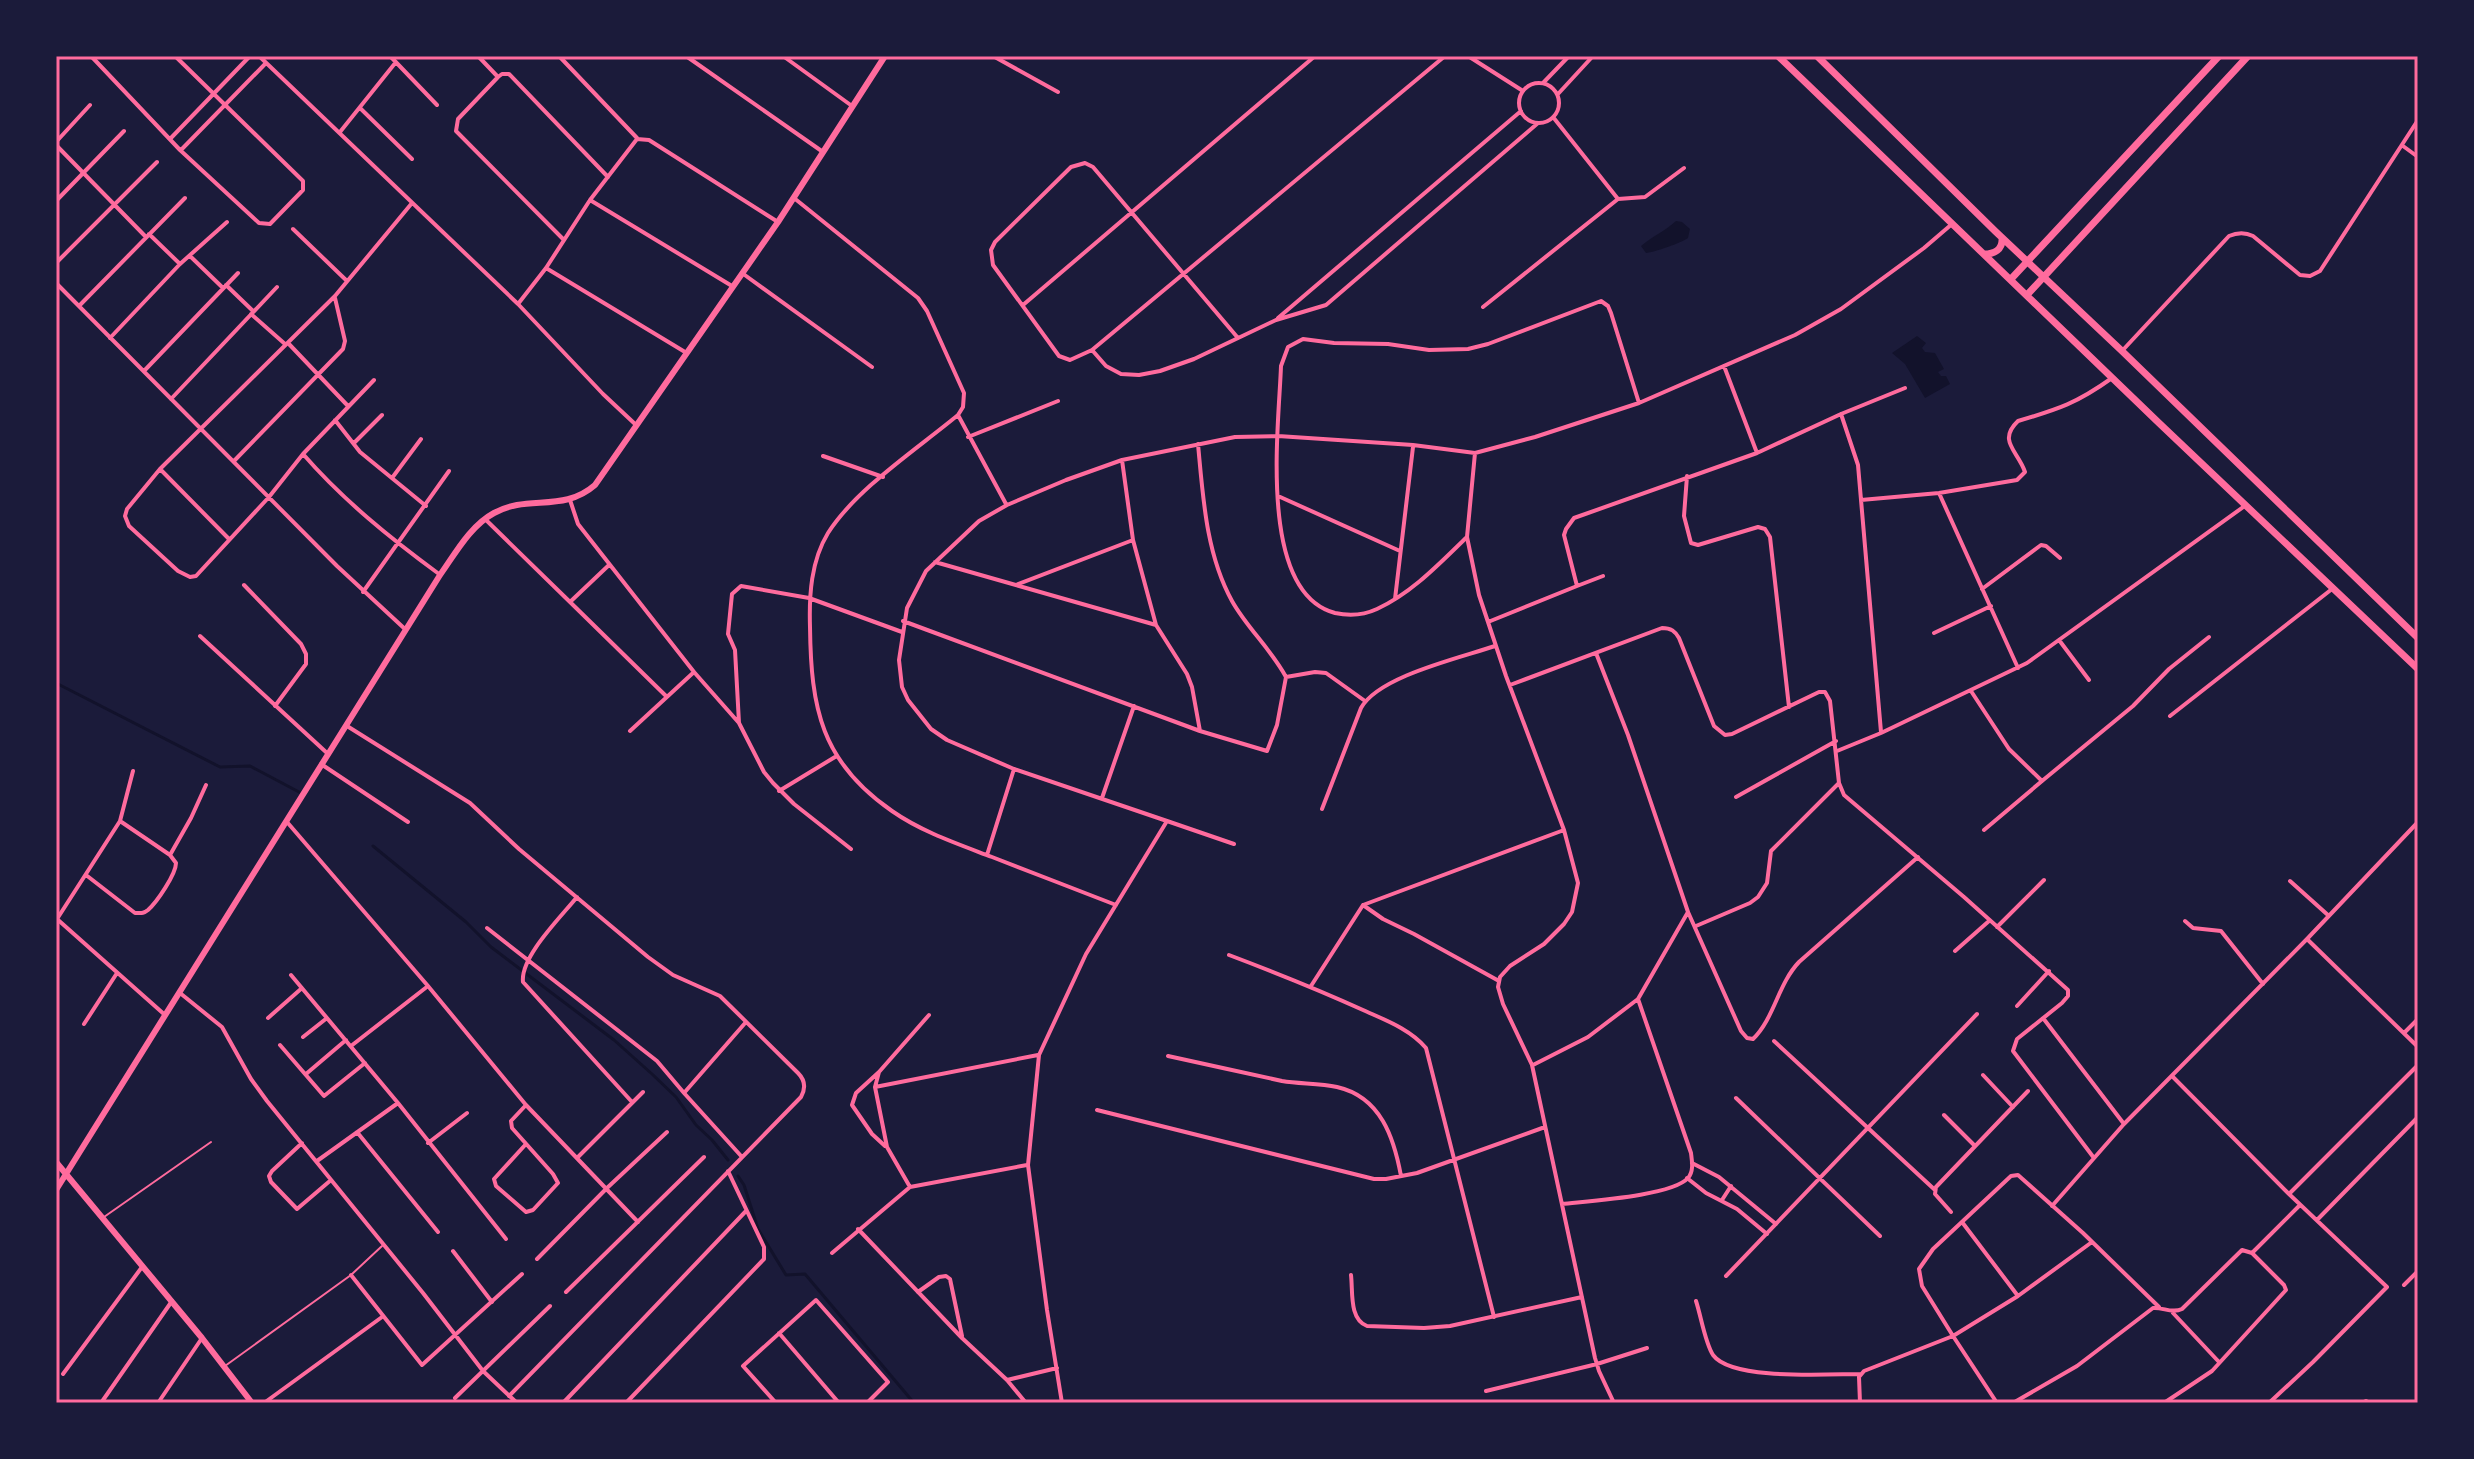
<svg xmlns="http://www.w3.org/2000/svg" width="2474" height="1459" font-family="'Source Serif 4',serif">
  <rect width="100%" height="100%" fill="#1b1b3a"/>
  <!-- water -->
  <path fill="#12122b" d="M1676,221L1682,222L1690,229L1688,238C1681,243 1655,252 1646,253L1641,246C1653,236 1665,231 1676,221Z
    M1917,336L1926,343L1922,348L1925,352L1935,353L1944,369L1938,372L1941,376H1946L1950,384L1925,398L1905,364L1892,353Z"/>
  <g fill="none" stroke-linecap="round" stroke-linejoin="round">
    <!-- stream -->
    <path stroke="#12122b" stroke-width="3" d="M56,683L220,767L250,766L299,792
      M373,846L466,922L491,947L614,1040L652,1074L676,1097L696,1125L712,1140L728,1160
      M738,1176L744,1185L758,1229L786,1275L805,1274L914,1403"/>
    <!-- service -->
    <path stroke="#ff6b9d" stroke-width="2" d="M104,1217L211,1142
      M225,1366L351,1275L382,1246"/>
    <!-- minor -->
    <path stroke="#ff6b9d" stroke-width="4" d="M91,56L180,150L259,223L270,224L303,190V181L175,56
      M259,56L518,304L603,394L635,424
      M390,56L437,105
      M478,56L498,77
      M559,56L637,138
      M686,56L823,152
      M783,56L852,106
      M993,56L1058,92
      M1468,56L1523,91
      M1519 103a20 20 0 1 1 40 0a20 20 0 1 1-40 0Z
      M1543,83L1569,56
      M56,85L57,84
      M1558,94L1593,56
      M360,108L412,159
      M340,132L396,62
      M170,139L250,56
      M56,142L90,105
      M56,145L146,237
      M2403,146L2418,157
      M181,150L266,63
      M794,198L918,298L927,311L964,393L963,407L958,415C917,449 856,489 828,533C811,561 809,595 810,627C811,708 821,762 892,811C922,832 958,844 992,857C1033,873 1075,889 1116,905
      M1618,199L1645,197L1684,168
      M590,200L732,286
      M56,201L124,131
      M293,229L347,281
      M149,234L180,264
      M563,239L456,131L458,119L498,77L502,74H509L608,177
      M190,256L223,288
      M56,263L157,162
      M546,268L685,352
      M742,273L872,367
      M56,283L337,566L406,630
      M226,285L253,311
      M518,304L546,268L590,200L637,139L649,140L778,222
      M1023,305L1315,56
      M79,306L185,198
      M1483,307L1618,199L1553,117
      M251,314L285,344
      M1278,318L1521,111
      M110,338L180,264L227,222
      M1238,338L1093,167L1085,163L1071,167L995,242L991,250L993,265L1059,356L1070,360L1092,350L1106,366L1121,374L1139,375L1160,371L1194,359L1276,320L1326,305L1538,123
      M288,343L348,406
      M1092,350L1445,56
      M2122,351L2229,236C2238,232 2245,232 2253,236L2300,275L2310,276L2320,271L2418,120
      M1724,366L1757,453
      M144,371L238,273
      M374,380L303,454L269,497L196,576L190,577L178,571L129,526L125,516L127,509L160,469L335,296L412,203
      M171,399L277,287
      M1841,414L1858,465L1881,732
      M958,415L1006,504
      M335,420L360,452L426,506
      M968,437L1058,401
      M354,443L382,415
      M1475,453L1467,537L1479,595L1506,676L1564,830L1578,883L1572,912L1564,924L1544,944L1510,966L1500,977L1498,987L1503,1004L1532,1065L1595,1358L1599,1371L1614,1403
      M303,454C343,500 390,538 439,574
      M823,456L883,477
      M1122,460L1133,540L1156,625L1187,674L1192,687L1200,731
      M234,461L343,349L345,341L335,298
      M160,469L229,539
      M1687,476L1684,516L1691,543L1698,545L1758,527L1765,529L1770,537L1789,707
      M392,478L421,439
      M1939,493L2018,668
      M1278,496L1400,551
      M570,500L578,524L694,672L630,731
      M1861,500L1939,493L2017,480L2025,472C2018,451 1997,441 2018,421C2059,409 2077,403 2112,378
      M485,519L570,602L609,565
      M1467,537C1440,563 1412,593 1377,609C1364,615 1349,616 1335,613C1257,592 1279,426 1281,366L1288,347L1303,339L1334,343L1388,344L1429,350L1468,349L1488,344L1601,301L1608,306L1611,313L1639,403
      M935,562L1156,625
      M244,585L301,644L306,654V664L275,706
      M1016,585L1133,540
      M1577,586L1603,576
      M1982,589L2041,545L2046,546L2060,558
      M363,592L449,471
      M1395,599L1413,447
      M570,602L666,696
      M903,621L1200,731L1267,751L1277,725L1286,677C1271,649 1247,628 1232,601C1206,554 1203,497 1198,444
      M1488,622L1577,586L1564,535L1566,529L1574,518L1757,453L1841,414L1905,388
      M1934,633L1991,606
      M200,636L327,753
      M2059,640L2089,680
      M1596,653L1628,735L1688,912L1741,1031L1747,1038L1753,1039C1774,1019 1778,984 1799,962L1918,857
      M694,672L739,723
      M1286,677L1315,672L1326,673L1365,701
      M1510,685L1662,628C1671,628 1675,631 1679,638L1714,726L1725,735L1732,734L1819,692H1825L1830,701L1839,783L1844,795L1964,897L2068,990V996L2062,1003L2017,1039L2013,1051L2094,1158
      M1971,691L2009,749L2042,781L1984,830
      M2170,716L2332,589
      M347,726L470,803L519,849L648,957L673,975L720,996L798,1073C805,1080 806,1088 801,1097L509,1396
      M1837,751L1881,733L2027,663L2246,505
      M321,764L408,822
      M133,771L120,821L57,919L165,1015
      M2042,781L2133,706L2169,669L2209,637
      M779,791L835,757
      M1736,797L1836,741
      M1102,798L1134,706
      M1322,809L1361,708C1379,676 1460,658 1495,646
      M1167,821L1234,844
      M287,822L428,986L526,1105L638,1222
      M851,849L794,804L773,783L764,772L739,723L735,650L728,634L732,594L741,586L809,598L902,632
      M170,855L191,818L206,785
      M987,855L1014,769
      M86,875L135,913C141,913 143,914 148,910C157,902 176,874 176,863L170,855L120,821
      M2290,881L2329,916
      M577,897C561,917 520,957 523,982L632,1102
      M1363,905L1383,919L1414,934L1499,981
      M2185,921L2193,928L2221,931L2263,984
      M1696,926L1750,903L1758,897L1767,883L1771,851L1839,783
      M1997,927L2044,880
      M487,928L657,1061L684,1093
      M2308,940L2418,1047
      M1955,951L1989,921
      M1229,955C1274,972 1319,990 1363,1010C1385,1020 1410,1029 1426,1048L1494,1317
      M291,975L398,1103L506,1239
      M1311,986L1363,905L1564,830
      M180,993L222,1027L251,1079L267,1101L423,1293L483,1371L517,1403
      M2017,1006L2049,971
      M268,1018L302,988
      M2043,1018L2124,1124
      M84,1024L117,973
      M2404,1033L2418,1019
      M303,1037L327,1018
      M1774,1041L1935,1190
      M280,1045L324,1096L365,1063
      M351,1046L428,986
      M1168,1056C1206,1064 1244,1073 1282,1081C1300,1084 1319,1083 1337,1087C1381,1097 1394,1138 1401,1176
      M1533,1065L1588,1037L1638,999L1688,912
      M879,1072L856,1093L852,1105L872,1134L885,1146
      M306,1074L346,1040
      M1983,1075L2013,1107
      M2173,1077L2289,1194L2387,1287L2313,1362L2269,1403
      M875,1087L879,1072L929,1015
      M1736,1098L1880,1236
      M1097,1110L1374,1179H1386L1417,1173L1545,1127
      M1944,1115L1975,1146
      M357,1132L438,1232
      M302,1143L272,1171L269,1176L271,1182L297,1209L331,1180
      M428,1143L467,1113
      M526,1144L494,1179L496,1186L526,1212L533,1210L558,1183L553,1174L512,1128L511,1121L526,1105
      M742,1157L684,1093L746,1022
      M577,1158L643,1092
      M317,1161L398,1103
      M1692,1163L1719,1177L1776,1224
      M1687,1178L1706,1193L1737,1209L1767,1234
      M910,1187L887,1147L875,1087L1038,1055
      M2289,1194L2418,1065
      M1722,1200L1731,1186
      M1562,1204C1588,1201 1672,1196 1688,1178C1694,1171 1692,1161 1691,1153L1638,999
      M2052,1206L2124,1124L2307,939L2418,822
      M1951,1212L1935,1194L1936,1187L2028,1091
      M2317,1220L2418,1117
      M1962,1222L2018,1296
      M858,1229L962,1338L1007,1380L1026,1403
      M453,1251L492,1302
      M832,1253L910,1187L1027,1165
      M2252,1253L2300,1205
      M537,1259L607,1188L667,1132
      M351,1275L422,1365L522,1274
      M1351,1275C1353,1292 1349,1319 1367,1326L1424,1328L1450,1326L1582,1297
      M1726,1276L1977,1014
      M2404,1285L2418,1271
      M566,1292L704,1157
      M918,1292L939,1277L946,1276L950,1279L962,1336
      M1696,1301C1701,1316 1705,1343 1713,1355C1732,1381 1829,1374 1861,1374
      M2173,1313L2219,1362
      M779,1333L839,1403
      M63,1374L142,1267
      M1007,1380L1057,1368
      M1486,1391L1597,1364L1647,1348
      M455,1398L550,1306
      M699,1402L700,1403
      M101,1403L172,1301
      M158,1403L202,1338
      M264,1403L382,1317
      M563,1403L746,1211
      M626,1403L764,1259V1247L728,1171
      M776,1403L743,1366L816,1300L888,1382L867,1403
      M1062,1403L1047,1310L1028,1165L1039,1055L1086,954L1167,821L1014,769L947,740L931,729L908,700L902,687L899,660L907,608L926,571L979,521L1007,505L1066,480L1122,460L1235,437L1278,436L1413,445L1475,453L1535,437L1639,403L1795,335L1841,309L1924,248L1952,224
      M1860,1403L1859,1377L1864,1371L1953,1336L1922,1286L1919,1269L1933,1249L2011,1176L2018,1175L2083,1233L2159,1307
      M1997,1403L1953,1336L2018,1296L2092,1242
      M2013,1403L2077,1366L2153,1308C2163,1307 2172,1314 2182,1309L2242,1250L2252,1253
      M2164,1403L2212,1371L2286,1290L2284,1285L2252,1253
      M2361,1403L2366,1401L2371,1403"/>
    <!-- secondary -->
    <path stroke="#ff6b9d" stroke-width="6" d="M56,1162L202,1338L252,1403
      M56,1190L440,575C455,554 470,526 494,513C528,494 563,513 595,485L778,222L885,56"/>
    <!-- primary -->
    <path stroke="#ff6b9d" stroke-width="7" d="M1778,56L2159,423L2418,669
      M1817,56L1995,231L2122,351L2418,638
      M1984,254C1994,254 2003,250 2002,238
      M2011,279L2219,56
      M2027,295L2248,56"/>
  </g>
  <!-- border -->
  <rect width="2474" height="1459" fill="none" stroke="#1b1b3a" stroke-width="116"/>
  <rect x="58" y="58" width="2358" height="1343" fill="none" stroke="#ff6b9d" stroke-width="3"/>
</svg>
